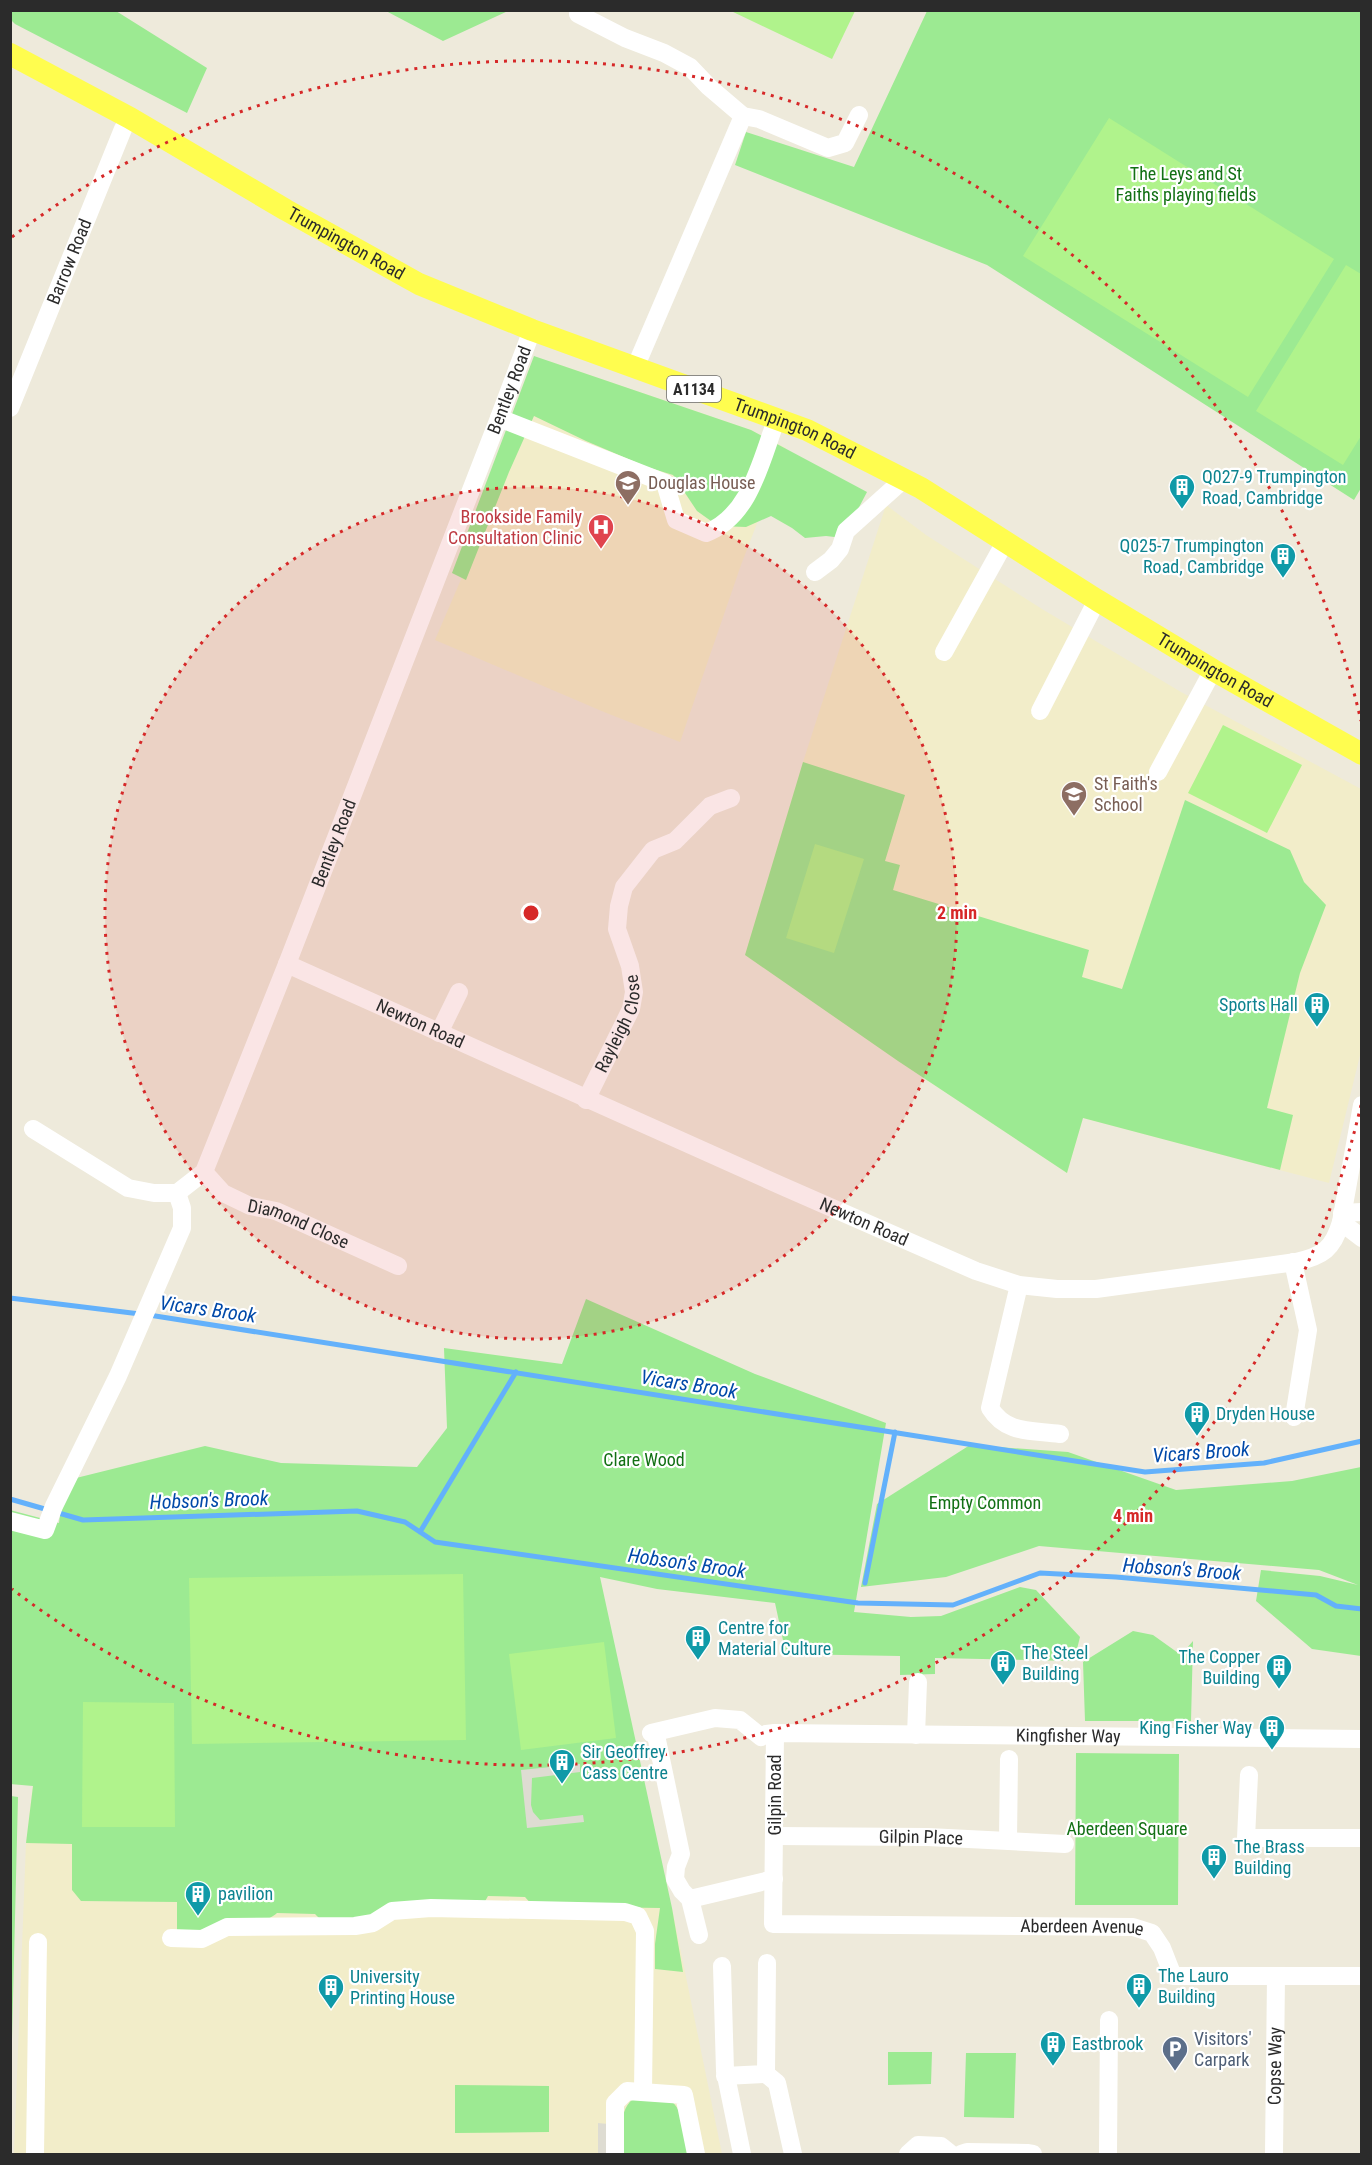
<svg xmlns="http://www.w3.org/2000/svg" width="1372" height="2165" font-family="'Roboto Condensed',sans-serif">
  <rect width="100%" height="100%" fill="#eeeadb"/>
  <!-- education -->
  <path fill="#f2edc9" d="M549,361L751,430L786,448L741,565L680,742L604,712L435,640L526,428Z
    M886,505L926,535L1042,609L1181,692L1361,789V1051L1329,1183L1083,1118L1067,1173L898,1061L745,955L803,762Z
    M63,1524L672,1908L722,2154H14L26,1843Z"/>
  <!-- green -->
  <path fill="#9cea92" d="M11,10L116,11L207,68L187,113L15,24L11,20Z
    M386,11V10L508,11L443,41Z
    M927,11H1361V488L1354,500L987,265L735,165L746,132L854,167Z
    M534,356L751,430L867,492L843,538L826,536L805,538L792,528L771,516L746,527L718,526L697,511L673,475L647,467L586,441L534,416L509,472L466,580L452,573Z
    M803,762L905,795L885,861L900,865L893,890L1089,950L1082,977L1122,989L1185,800L1290,850L1304,882L1326,905L1300,973L1267,1108L1293,1115L1280,1170L1083,1118L1067,1173L898,1061L745,955Z
    M586,1299L755,1374L886,1423L854,1612L911,1617L941,1616L1020,1587L1036,1590L1080,1637L1074,1661L935,1658V1674L900,1675V1656L786,1654L775,1603L657,1589L600,1577L672,1908L683,1972L655,1969V1944L660,1908L533,1906L525,1897L488,1896L483,1905L322,1921L315,1914L277,1913C259,1929 202,1936 177,1936V1902L81,1901L72,1890V1844L26,1843L33,1786L10,1784V1510L59,1523L64,1481L205,1446L281,1463L417,1467L447,1428L444,1348L562,1364Z
    M970,1445L1068,1452L1176,1490L1292,1481L1361,1467V1656L1312,1649L1256,1601L1261,1570L1320,1576L1358,1585L1319,1570L1039,1546L946,1577L861,1587L877,1504Z
    M1133,1631L1153,1635L1181,1655L1193,1641L1191,1721H1085L1083,1662Z
    M1076,1753L1179,1754L1178,1905H1075Z
    M11,1796L18,1797L11,2080L10,1796Z
    M888,2052H932L931,2084L888,2085Z
    M966,2053H1016L1014,2118L964,2117Z
    M455,2085L549,2086V2132L455,2133Z
    M633,2099C643,2099 656,2097 666,2099C684,2103 686,2140 688,2154H624C623,2136 617,2112 633,2099Z"/>
  <!-- pitch -->
  <path fill="#b0f38c" d="M731,11L855,10V11L832,59Z
    M1109,118L1334,259L1248,397L1023,256Z
    M1346,265L1361,274V436L1343,465L1256,411Z
    M1223,725L1302,765L1267,833L1188,793Z
    M815,844L864,859L834,953L786,938Z
    M463,1574L466,1740L192,1744L189,1578Z
    M604,1642L616,1738L521,1750L509,1654Z
    M83,1702L174,1703L175,1827H82Z"/>
  <!-- plaza -->
  <path fill="#dedcd2" d="M580,1764V1772L532,1778L531,1805L533,1812L540,1820L583,1815L584,1822L527,1828L521,1770Z
    M598,2123L608,2124V2154H598Z"/>
  <g fill="none" stroke-linecap="round" stroke-linejoin="round">
    <!-- stream -->
    <path stroke="#63b1fb" stroke-width="5" d="M10,1298L140,1314
      M149,1315L1145,1472L1264,1463L1362,1441
      M10,1499L83,1520L357,1511L405,1522L435,1542L858,1603L953,1605L1040,1573L1116,1577L1316,1595L1336,1606L1362,1609
      M420,1532L516,1372
      M865,1583L895,1432"/>
    <!-- minor -->
    <g stroke="#fff" stroke-width="18">
      <path d="M578,14L625,38L664,53L690,67L709,87L743,116L759,119L828,148L845,143L859,115"/>
      <path d="M635,368L743,116"/>
      <path id="s1" d="M10,408L123,129L130,118"/>
      <path d="M499,418L665,483L676,520L706,533C751,516 761,459 777,418"/>
      <path d="M815,572L831,560L840,549L846,531L904,479"/>
      <path d="M944,652L1005,542"/>
      <path d="M1040,711L1097,600"/>
      <path d="M1158,772L1213,670"/>
      <path id="s2" d="M287,964L782,1186L976,1271L1019,1285L1057,1289H1096L1296,1262C1323,1256 1333,1249 1341,1222L1362,1105"/>
      <path d="M439,1033L459,992"/>
      <path id="s3" d="M586,1100L631,1009L634,992L630,966L617,929L619,906L624,887L653,850L675,841L710,806L731,798"/>
      <path id="s4" d="M33,1129L128,1188L154,1193H177L204,1172L287,964L499,418L532,330"/>
      <path id="s5" d="M204,1172L223,1193L250,1206L276,1211L398,1266"/>
      <path d="M1342,1213L1362,1212"/>
      <path d="M1341,1222L1362,1238"/>
      <path d="M1293,1262L1308,1330L1294,1417"/>
      <path d="M1019,1285L990,1408C1006,1434 1031,1430 1060,1434"/>
      <path d="M10,1521L45,1530L54,1506L118,1376L182,1228V1208L177,1193"/>
      <path id="s6" d="M651,1733L715,1718L740,1720L761,1737L766,1734L775,1733L1362,1739"/>
      <path id="s7" d="M775,1733L773,1924L1133,1927L1152,1933L1162,1948L1173,1976H1362"/>
      <path d="M916,1735L918,1682"/>
      <path d="M657,1740L681,1854L676,1867L675,1879L682,1891L690,1899L699,1935"/>
      <path d="M1249,1775L1246,1838H1362"/>
      <path id="s8" d="M775,1836L928,1837L1065,1844"/>
      <path d="M1008,1840L1009,1759"/>
      <path d="M690,1899L774,1879"/>
      <path d="M171,1938L202,1939L227,1927L355,1926L373,1923L392,1911L431,1908L625,1912L638,1916L645,1931L643,2092"/>
      <path d="M722,1966L725,2071L742,2154"/>
      <path d="M766,2074L777,2083L793,2154"/>
      <path d="M725,2076L766,2074L767,1963"/>
      <path d="M35,2154L38,1942"/>
      <path d="M615,2154V2103L627,2091L684,2095L696,2154"/>
      <path d="M908,2154L918,2145L941,2146L951,2154"/>
      <path d="M961,2154L967,2152L1027,2153L1033,2154"/>
      <path d="M1108,2154L1109,2020"/>
      <path id="s9" d="M1274,2154L1276,1976"/>
    </g>
    <!-- major -->
    <path stroke="#fffd4f" stroke-width="22" id="s10" d="M10,54L130,118L286,210L419,284L532,330L807,430L921,488L1097,600L1213,670L1362,754"/>
  </g>
  <!-- distance rings -->
  <circle cx="531" cy="913" r="426" fill="#d62828" fill-opacity=".12"/>
  <g fill="none" stroke="#d62828" stroke-width="3" stroke-dasharray="3 6">
    <circle cx="531" cy="913" r="426"/>
    <path d="M1361 1105A852 852 0 0 1 12 1589M12 237A852 852 0 0 1 1361 721"/>
  </g>
  <!-- icons -->
  <defs>
    <g id="university-pin" transform="scale(1.35)"><path d="M0 17L-7.5 6A9.5 9.5 0 1 1 7.5 6Z" fill="#8d6e63" stroke="#fff"/><path d="M0-5L7-2L0 1L-7-2ZM-4 1L0 2.5L4 1V4Q0 6-4 4Z" fill="#fff"/></g>
    <g id="building-pin" transform="scale(1.35)"><path d="M0 17L-7.5 6A9.5 9.5 0 1 1 7.5 6Z" fill="#0f9aa8" stroke="#fff"/><path d="M-4-6H4V6H1V3H-1V6H-4ZM-2.5-4.3h1.7v1.8h-1.7ZM.8-4.3h1.7v1.8H.8ZM-2.5-1h1.7V.8h-1.7ZM.8-1h1.7V.8H.8Z" fill="#fff"/></g>
    <g id="hospital-pin" transform="scale(1.35)"><path d="M0 17L-7.5 6A9.5 9.5 0 1 1 7.5 6Z" fill="#e0444e" stroke="#fff"/><path d="M-5-5h3v3.5h4V-5h3V5h-3V1.5h-4V5h-3Z" fill="#fff"/></g>
    <g id="school-pin" transform="scale(1.35)"><path d="M0 17L-7.5 6A9.5 9.5 0 1 1 7.5 6Z" fill="#8d6e63" stroke="#fff"/><path d="M0-5L7-2L0 1L-7-2ZM-4 1L0 2.5L4 1V4Q0 6-4 4Z" fill="#fff"/></g>
    <g id="parking-pin" transform="scale(1.35)"><path d="M0 17L-7.5 6A9.5 9.5 0 1 1 7.5 6Z" fill="#5c6f8a" stroke="#fff"/><path d="M-3.5-5.5H1a3.5 3.5 0 0 1 0 7H-1V5.5H-3.5ZM-1-3.4V-.6H.8a1.4 1.4 0 0 0 0-2.8Z" fill="#fff"/></g>
  </defs>
  <g fill-rule="evenodd">
    <use href="#university-pin" x="628" y="483"/>
    <use href="#building-pin" x="1182" y="487"/>
    <use href="#hospital-pin" x="601" y="527"/>
    <use href="#building-pin" x="1283" y="556"/>
    <use href="#school-pin" x="1074" y="794"/>
    <use href="#building-pin" x="1317" y="1005"/>
    <use href="#building-pin" x="1197" y="1414"/>
    <use href="#building-pin" x="698" y="1638"/>
    <use href="#building-pin" x="1003" y="1663"/>
    <use href="#building-pin" x="1279" y="1667"/>
    <use href="#building-pin" x="1272" y="1728"/>
    <use href="#building-pin" x="562" y="1762"/>
    <use href="#building-pin" x="1214" y="1857"/>
    <use href="#building-pin" x="198" y="1894"/>
    <use href="#building-pin" x="1139" y="1986"/>
    <use href="#building-pin" x="331" y="1987"/>
    <use href="#building-pin" x="1053" y="2044"/>
    <use href="#parking-pin" x="1175" y="2049"/>
  </g>
  <g text-anchor="middle" stroke-width="4.5" stroke-linejoin="round" paint-order="stroke">
    <!-- shield labels -->
    <rect fill="#fff" stroke="#6b6b6b" stroke-width="1.5" x="667" y="376" width="54" height="26" rx="4.5"/>
    <g font-size="16" font-weight="bold" fill="#2b2b2b">
      <text x="694" y="395">A1134</text>
    </g>
    <!-- park labels -->
    <g font-size="18" fill="#127014" stroke="#fff">
      <text x="1186" y="180">The Leys and St<tspan x="1186" dy="21">Faiths playing fields</tspan></text>
      <text x="644" y="1466">Clare Wood</text>
      <text x="985" y="1509">Empty Common</text>
      <text x="1127" y="1835">Aberdeen Square</text>
    </g>
    <!-- street labels -->
    <g font-size="18" fill="#2b2b2b" stroke="#fff">
      <text dy="6" stroke="none"><textPath href="#s10" startOffset="386">Trumpington Road</textPath></text>
      <text dy="6" stroke="none"><textPath href="#s1" startOffset="158">Barrow Road</textPath></text>
      <text dy="6" stroke="none"><textPath href="#s4" startOffset="1035">Bentley Road</textPath></text>
      <text dy="6" stroke="none"><textPath href="#s10" startOffset="872">Trumpington Road</textPath></text>
      <text dy="6" stroke="none"><textPath href="#s10" startOffset="1358">Trumpington Road</textPath></text>
      <text dy="6" stroke="none"><textPath href="#s4" startOffset="549">Bentley Road</textPath></text>
      <text dy="6" stroke="none"><textPath href="#s2" startOffset="146">Newton Road</textPath></text>
      <text dy="6" stroke="none"><textPath href="#s3" startOffset="84">Rayleigh Close</textPath></text>
      <text dy="6" stroke="none"><textPath href="#s2" startOffset="632">Newton Road</textPath></text>
      <text dy="6" stroke="none"><textPath href="#s5" startOffset="110">Diamond Close</textPath></text>
      <text dy="6" stroke="none"><textPath href="#s6" startOffset="426">Kingfisher Way</textPath></text>
      <text transform="translate(775 1795) rotate(-90)" y="6">Gilpin Road</text>
      <text dy="6" stroke="none"><textPath href="#s8" startOffset="146">Gilpin Place</textPath></text>
      <text dy="6" stroke="none"><textPath href="#s7" startOffset="500">Aberdeen Avenue</textPath></text>
      <text dy="6" stroke="none"><textPath href="#s9" startOffset="88">Copse Way</textPath></text>
    </g>
    <!-- culture labels -->
    <g font-size="18" fill="#0d838f" stroke="#fff" text-anchor="start">
      <text x="1202" y="483">Q027-9 Trumpington<tspan x="1202" dy="21">Road, Cambridge</tspan></text>
      <text x="1264" y="552" text-anchor="end">Q025-7 Trumpington<tspan x="1264" dy="21">Road, Cambridge</tspan></text>
      <text x="1298" y="1011" text-anchor="end">Sports Hall</text>
      <text x="1216" y="1420">Dryden House</text>
      <text x="718" y="1634">Centre for<tspan x="718" dy="21">Material Culture</tspan></text>
      <text x="1022" y="1659">The Steel<tspan x="1022" dy="21">Building</tspan></text>
      <text x="1260" y="1663" text-anchor="end">The Copper<tspan x="1260" dy="21">Building</tspan></text>
      <text x="1252" y="1734" text-anchor="end">King Fisher Way</text>
      <text x="582" y="1758">Sir Geoffrey<tspan x="582" dy="21">Cass Centre</tspan></text>
      <text x="1234" y="1853">The Brass<tspan x="1234" dy="21">Building</tspan></text>
      <text x="218" y="1900">pavilion</text>
      <text x="1158" y="1982">The Lauro<tspan x="1158" dy="21">Building</tspan></text>
      <text x="350" y="1983">University<tspan x="350" dy="21">Printing House</tspan></text>
      <text x="1072" y="2050">Eastbrook</text>
    </g>
    <!-- education labels -->
    <g font-size="18" fill="#785e54" stroke="#fff" text-anchor="start">
      <text x="648" y="489">Douglas House</text>
      <text x="1094" y="790">St Faith's<tspan x="1094" dy="21">School</tspan></text>
    </g>
    <!-- health labels -->
    <g font-size="18" fill="#be3a42" stroke="#fff" text-anchor="end">
      <text x="582" y="523">Brookside Family<tspan x="582" dy="21">Consultation Clinic</tspan></text>
    </g>
    <!-- service labels -->
    <g font-size="18" fill="#4e5e75" stroke="#fff" text-anchor="start">
      <text x="1194" y="2045">Visitors'<tspan x="1194" dy="21">Carpark</tspan></text>
    </g>
    <!-- water labels -->
    <g font-size="20" font-style="italic" fill="#0049a9" stroke="#fff">
      <text transform="translate(208 1309) rotate(8)" y="7">Vicars Brook</text>
      <text transform="translate(689 1384) rotate(9)" y="7">Vicars Brook</text>
      <text transform="translate(1201 1452) rotate(-4)" y="7">Vicars Brook</text>
      <text transform="translate(209 1500) rotate(-2)" y="7">Hobson's Brook</text>
      <text transform="translate(687 1563) rotate(8)" y="7">Hobson's Brook</text>
      <text transform="translate(1182 1569) rotate(4)" y="7">Hobson's Brook</text>
    </g>
  </g>
  <circle cx="531" cy="913" r="9" fill="#d62828" stroke="#fff" stroke-width="3"/>
  <g font-size="18" text-anchor="middle" font-weight="bold" fill="#d62828" stroke="#fff" stroke-width="4.5" stroke-linejoin="round" paint-order="stroke">
    <text x="957" y="919">2 min</text>
    <text x="1133" y="1522">4 min</text>
  </g>
  <!-- border -->
  <rect width="1372" height="2165" fill="none" stroke="#2b2b2b" stroke-width="24"/>
</svg>
